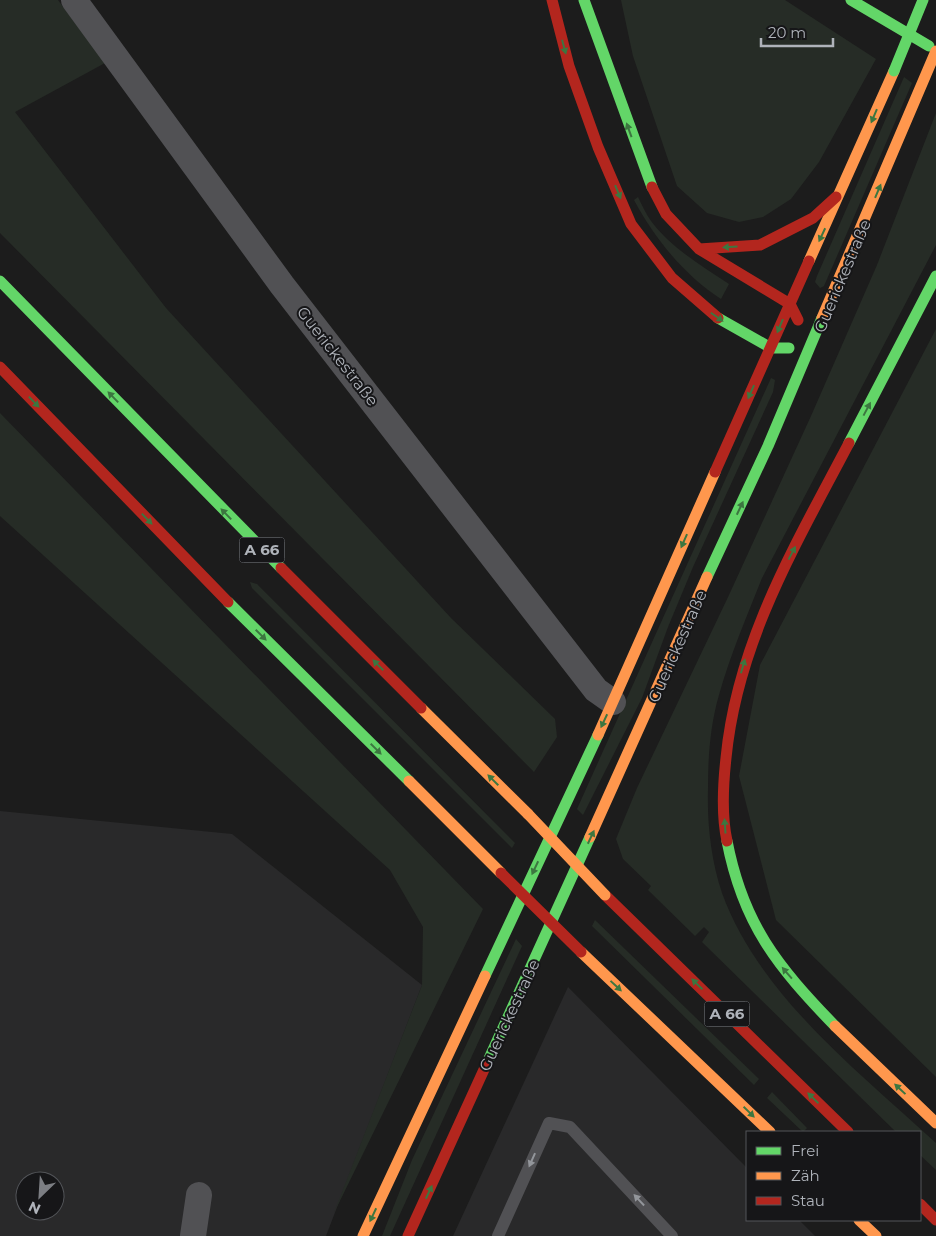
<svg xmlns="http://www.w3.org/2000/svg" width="936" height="1236" font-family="Montserrat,sans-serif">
  <rect width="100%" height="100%" fill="#1c1c1c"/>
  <!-- built -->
  <path fill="#29292a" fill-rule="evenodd" d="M0,811L232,834L422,985L326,1236H0ZM25,1181H55V1211H25Z
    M568,987L747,1168V1220H799L815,1236H453Z"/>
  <!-- green -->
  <path fill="#262c26" d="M0,0H58L105,63L15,112L166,308L451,618L555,719L557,737L534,772L0,233Z
    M621,0H785L876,59L819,162L791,199L763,217L739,222L707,213L677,186L633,56Z
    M904,77L912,83L824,286L820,288L815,282L817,276Z
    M936,113V245L762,578C747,616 730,655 719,695C710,726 708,757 708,789C707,824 711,860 722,893C759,995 859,1072 936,1143V1170L920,1155V1132H896L702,942L709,932L704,927L695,936L648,890L651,886L623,859L616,839L637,788L729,595L811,416L877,265Z
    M638,197C642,205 646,214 651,221C670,247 703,267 729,284L721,299C684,275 655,239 634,200Z
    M936,329V1077L776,920L739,776L760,665Z
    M771,378L775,380L773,392L693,567L668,627L642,698L583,815L577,809Z
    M0,413L483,909L334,1213L422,985L423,927L390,870L0,516Z
    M250,582L257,584L515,843L512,848L252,588Z
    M595,920L759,1079L754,1085L592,926Z
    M516,939L522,946L390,1236H382L412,1160Z
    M772,1092L807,1128L803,1132L767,1098Z"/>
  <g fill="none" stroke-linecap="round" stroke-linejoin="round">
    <!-- lane -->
    <path stroke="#515154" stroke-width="12" d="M498,1236L549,1123L570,1127L672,1236"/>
    <!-- street -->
    <path stroke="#515154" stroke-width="26" d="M74,0L282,285L596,690L613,702
      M193,1236L199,1195"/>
    <!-- fast -->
    <path stroke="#63d668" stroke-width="11" d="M584,0L652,187
      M851,0L929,46
      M0,281L281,568
      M718,318L771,348H789
      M849,443L936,276
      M707,577L768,446L822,318
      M228,602L409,781
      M727,841C743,924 777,966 835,1026
      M485,976L598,735
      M487,1063L590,837"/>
    <!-- slow -->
    <path stroke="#ff974d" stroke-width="11" d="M809,261L894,71
      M822,318L936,51
      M421,708L528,814
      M598,735L715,472
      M409,781L501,873
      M590,837L707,577
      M581,952L770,1132
      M835,1026L936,1123
      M859,1220L876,1236
      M363,1236L485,976"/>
    <!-- jam -->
    <path stroke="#b3261e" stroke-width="11" d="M552,0L569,66L598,147L631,224L672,278L718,318
      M652,187L666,214L699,249L790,304L798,320
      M699,249L760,245L813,218L836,197
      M0,367L228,602
      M715,472L809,261
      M281,568L421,708
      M727,841C721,814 723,785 726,758C737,642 796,544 849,443
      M605,895L848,1132
      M920,1204L936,1220
      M408,1236L487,1063"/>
    <!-- fast-bridge -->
    <path stroke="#63d668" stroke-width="11" d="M894,71L923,0"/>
    <!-- slow-bridge -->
    <path stroke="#ff974d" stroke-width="11" d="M528,814L605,895"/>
    <!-- jam-bridge -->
    <path stroke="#b3261e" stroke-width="11" d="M501,873L581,952"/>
  </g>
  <!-- one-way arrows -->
  <defs><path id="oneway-solid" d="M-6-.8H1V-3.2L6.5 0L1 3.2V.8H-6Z" transform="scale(1.25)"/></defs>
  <g fill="#3c7640">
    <use href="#oneway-solid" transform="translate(564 47) rotate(75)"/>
    <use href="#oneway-solid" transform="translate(874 116) rotate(113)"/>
    <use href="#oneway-solid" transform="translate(629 130) rotate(-110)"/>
    <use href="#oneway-solid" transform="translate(878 191) rotate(-67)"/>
    <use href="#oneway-solid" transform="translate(618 192) rotate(67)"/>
    <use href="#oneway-solid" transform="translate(822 235) rotate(115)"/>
    <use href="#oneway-solid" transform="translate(730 247) rotate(176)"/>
    <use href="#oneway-solid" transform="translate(717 317) rotate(35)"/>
    <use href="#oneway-solid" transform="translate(780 326) rotate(113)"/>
    <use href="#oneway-solid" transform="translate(751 392) rotate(114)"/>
    <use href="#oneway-solid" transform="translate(113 397) rotate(-134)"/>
    <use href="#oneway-solid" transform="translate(34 402) rotate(46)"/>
    <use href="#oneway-solid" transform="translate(867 409) rotate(-62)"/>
    <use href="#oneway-solid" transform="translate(740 508) rotate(-65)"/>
    <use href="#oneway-solid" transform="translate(226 514) rotate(-134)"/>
    <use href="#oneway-solid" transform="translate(147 519) rotate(46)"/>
    <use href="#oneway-solid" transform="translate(684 541) rotate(114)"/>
    <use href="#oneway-solid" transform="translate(792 553) rotate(-62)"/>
    <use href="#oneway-solid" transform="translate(261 635) rotate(45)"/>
    <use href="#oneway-solid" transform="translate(378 665) rotate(-135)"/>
    <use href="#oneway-solid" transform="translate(743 666) rotate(-74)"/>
    <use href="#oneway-solid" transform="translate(604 721) rotate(115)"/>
    <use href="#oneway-solid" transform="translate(376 749) rotate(45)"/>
    <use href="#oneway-solid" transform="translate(493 780) rotate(-135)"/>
    <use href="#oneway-solid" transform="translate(725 826) rotate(-94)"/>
    <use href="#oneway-solid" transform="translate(591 837) rotate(-65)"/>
    <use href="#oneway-solid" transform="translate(535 868) rotate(115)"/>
    <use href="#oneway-solid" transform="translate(787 973) rotate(-131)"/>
    <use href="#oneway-solid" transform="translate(697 984) rotate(-136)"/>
    <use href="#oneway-solid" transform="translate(616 986) rotate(43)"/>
    <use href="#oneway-solid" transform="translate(900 1089) rotate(-137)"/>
    <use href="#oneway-solid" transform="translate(813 1098) rotate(-136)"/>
    <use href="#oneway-solid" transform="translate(749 1112) rotate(44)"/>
    <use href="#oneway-solid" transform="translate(429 1192) rotate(-65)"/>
    <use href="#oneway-solid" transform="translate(373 1215) rotate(115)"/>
  </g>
  <g fill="#93969b">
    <use href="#oneway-solid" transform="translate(532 1160) rotate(114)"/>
    <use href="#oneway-solid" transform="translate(639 1200) rotate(-133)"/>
  </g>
  <g text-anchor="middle" stroke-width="4" stroke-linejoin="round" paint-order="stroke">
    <!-- shield labels -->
    <g fill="#161618" stroke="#818489" stroke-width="1">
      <rect x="239.5" y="537.5" width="45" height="25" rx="4"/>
      <rect x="704.5" y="1001.5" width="45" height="25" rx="4"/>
    </g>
    <g font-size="15" font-weight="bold" fill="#afb3ba">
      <text x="262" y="555">A 66</text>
      <text x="727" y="1019">A 66</text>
    </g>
    <!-- street labels -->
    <g font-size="16" fill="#afb3ba" stroke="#161618">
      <text transform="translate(842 276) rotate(-67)" y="6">Guerickestraße</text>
      <text transform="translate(338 356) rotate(52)" y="6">Guerickestraße</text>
      <text transform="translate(677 646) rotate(-66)" y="6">Guerickestraße</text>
      <text transform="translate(509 1015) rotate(-65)" y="6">Guerickestraße</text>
    </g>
  </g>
  <!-- legend -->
  <rect x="746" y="1131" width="175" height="90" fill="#161618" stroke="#535559"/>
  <rect x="756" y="1147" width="25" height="8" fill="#63d668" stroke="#535559"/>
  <text x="791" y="1156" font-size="15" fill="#afb3ba">Frei</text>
  <rect x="756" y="1172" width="25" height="8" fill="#ff974d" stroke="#535559"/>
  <text x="791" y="1181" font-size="15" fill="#afb3ba">Zäh</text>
  <rect x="756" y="1197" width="25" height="8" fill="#b3261e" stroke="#535559"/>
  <text x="791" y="1206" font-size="15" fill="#afb3ba">Stau</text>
  <!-- north arrow -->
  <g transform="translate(40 1196) rotate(205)"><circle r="24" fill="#161618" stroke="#535559"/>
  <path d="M0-4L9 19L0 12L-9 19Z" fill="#7c7e83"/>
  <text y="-8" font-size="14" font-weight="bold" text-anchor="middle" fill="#afb3ba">N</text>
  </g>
  <!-- scale -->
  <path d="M761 38v8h72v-8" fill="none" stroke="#afb3ba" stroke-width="2.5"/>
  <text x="768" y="38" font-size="15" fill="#afb3ba" stroke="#161618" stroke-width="4" paint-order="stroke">20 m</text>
</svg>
